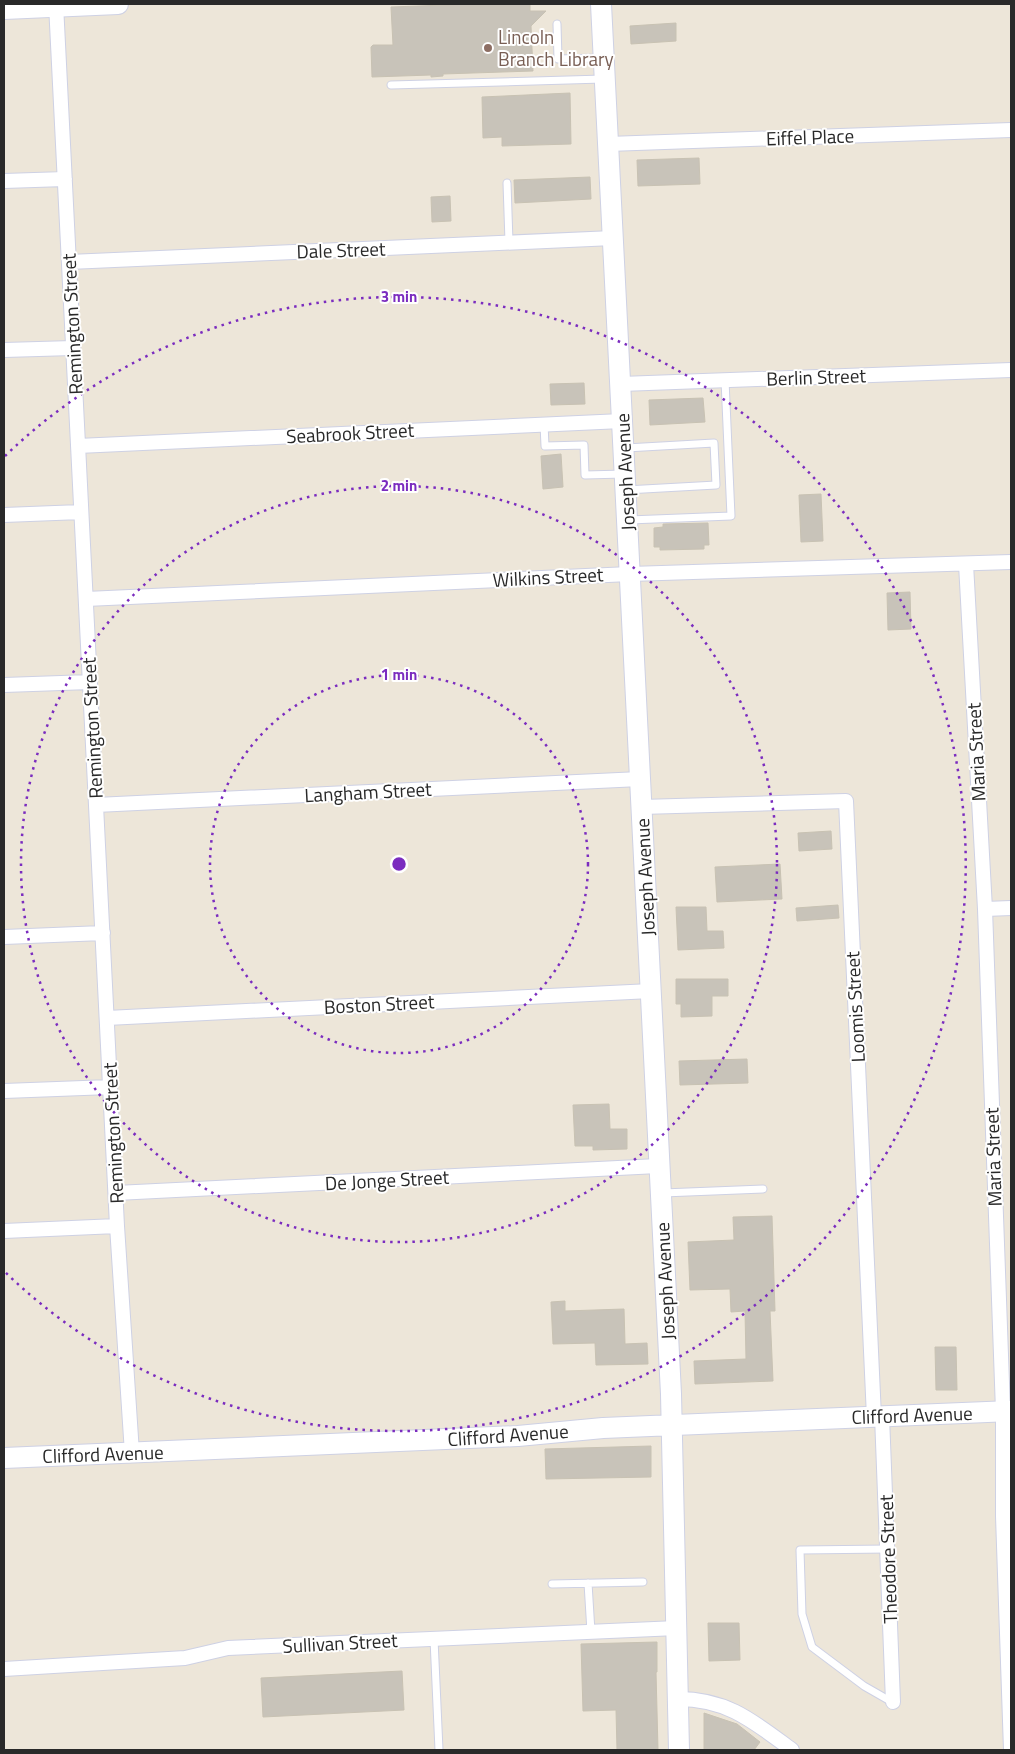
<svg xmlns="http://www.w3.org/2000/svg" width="1015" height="1754" font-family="'Titillium Web',sans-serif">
  <rect width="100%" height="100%" fill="#ede6d9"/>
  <!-- building -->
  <path fill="#c8c3b9" stroke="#c8c2b3" d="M472,4H530V11H546L531,26L533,71L443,74V76L431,77V75L372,77L371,47L373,45H393L391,7Z
    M676,23V41L631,44L630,26Z
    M570,93L571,144L502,146V137L483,138L482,97Z
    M699,158L700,184L638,186L637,160Z
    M590,177L591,199L515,203L514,180Z
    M450,196L451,221L432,222L431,197Z
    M584,383L585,404L551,405L550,384Z
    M703,398L705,422L650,425L649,400Z
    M561,454L563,487L543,489L541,456Z
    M821,494L823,541L801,542L799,495Z
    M708,523L709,545H704V549L660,550V547H654V528L663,527V524Z
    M910,592L911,629L888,630L887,593Z
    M831,831L832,849L799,851L798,833Z
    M780,864L782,899L717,902L715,867Z
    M838,905L839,918L797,921L796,908Z
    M676,907H706L707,931H723L724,948L678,950Z
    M676,979H728V996H712V1016L681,1017V1004H676Z
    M747,1059L748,1083L680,1085L679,1061Z
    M609,1104L610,1129H627V1149L593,1150V1146H575L573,1105Z
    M772,1216L775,1311H770L773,1381L695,1384L694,1361L746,1359L745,1311L731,1312L730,1289L690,1290L688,1242L734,1240L733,1217Z
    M565,1301V1311L624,1309L625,1344L647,1343L648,1364L596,1365L595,1343L553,1344L551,1302Z
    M935,1347H956L957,1390H936Z
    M651,1446V1477L546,1479L545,1449Z
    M708,1623H739L740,1660L709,1661Z
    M657,1642V1672H656L658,1750H617L616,1710L583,1711L581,1644Z
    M402,1671L404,1710L263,1717L261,1678Z
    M704,1713L737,1724L760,1742L754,1750H704Z"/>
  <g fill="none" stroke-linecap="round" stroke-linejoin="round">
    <!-- lane casing -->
    <g stroke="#ced1e4" stroke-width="9">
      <path id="lane" d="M557,24L558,59L601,58
        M391,85L603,79
        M507,183L509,242
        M544,424L545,446L584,445L585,475L624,474
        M626,448L714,443L716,485L626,490
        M629,520L731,516L725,380
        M663,1193L763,1189
        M888,1549L800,1550L802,1614L812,1647L864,1686L892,1702
        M588,1583L591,1632
        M552,1584L643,1582
        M434,1639L439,1750"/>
    </g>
    <!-- street casing -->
    <g stroke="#ced1e4" stroke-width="16">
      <path id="street" d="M56,4L117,1226L132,1453
        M608,144L1011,130
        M4,181L65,179
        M69,262L613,238
        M4,350L73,348
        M621,384L1011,370
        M78,446L622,421
        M4,515L81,512
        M966,564L985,909L1003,1411V1516L1011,1750
        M86,599L630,574L1011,562
        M4,685L90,682
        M96,805L640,779
        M641,807L846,801L874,1417
        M985,909L1011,908
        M4,937L103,933
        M107,1018L651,991
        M4,1091L110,1087
        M116,1193L658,1166
        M4,1231L117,1226
        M882,1416L893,1702
        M4,1669L185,1658L228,1648L677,1628
        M678,1699C728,1699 754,1722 792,1750"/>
    </g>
    <!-- secondary casing -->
    <g stroke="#ced1e4" stroke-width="22">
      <path id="secondary" d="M601,4L671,1394L679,1750
        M4,9L118,4
        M4,1458L518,1436L603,1428L1011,1411"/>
    </g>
    <!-- lane -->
    <use href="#lane" stroke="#fff" stroke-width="7"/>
    <!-- street -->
    <use href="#street" stroke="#fff" stroke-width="14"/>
    <!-- secondary -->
    <use href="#secondary" stroke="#fff" stroke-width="20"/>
  </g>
  <!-- distance rings -->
  <g fill="none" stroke="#7b2cbf" stroke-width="2.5" stroke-dasharray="2.5 5">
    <circle cx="399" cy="864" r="189"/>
    <circle cx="399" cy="864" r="378"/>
    <path d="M5 456A567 567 0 1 1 5 1272"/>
  </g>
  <!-- markers -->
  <circle fill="#8d6e63" stroke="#fff" stroke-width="2" cx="488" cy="48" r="5"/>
  <g text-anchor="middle" stroke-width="4" stroke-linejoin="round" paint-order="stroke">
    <!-- education labels -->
    <g font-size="19" fill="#785e54" stroke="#fff" text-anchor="start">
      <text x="498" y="44">Lincoln<tspan x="498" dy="22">Branch Library</tspan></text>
    </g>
    <!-- street labels -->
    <g font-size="19" fill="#292929" stroke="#fff">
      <text transform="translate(810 137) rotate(-2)" y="7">Eiffel Place</text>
      <text transform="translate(341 250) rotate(-2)" y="7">Dale Street</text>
      <text transform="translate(72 324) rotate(-93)" y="7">Remington Street</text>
      <text transform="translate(816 377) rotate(-2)" y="7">Berlin Street</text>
      <text transform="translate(350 433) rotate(-3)" y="7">Seabrook Street</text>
      <text transform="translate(625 472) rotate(-93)" y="7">Joseph Avenue</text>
      <text transform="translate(548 577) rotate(-3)" y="7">Wilkins Street</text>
      <text transform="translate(92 728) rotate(-93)" y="7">Remington Street</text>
      <text transform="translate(976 752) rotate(-93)" y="7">Maria Street</text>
      <text transform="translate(368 792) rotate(-3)" y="7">Langham Street</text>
      <text transform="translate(645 877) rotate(-93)" y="7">Joseph Avenue</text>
      <text transform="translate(379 1004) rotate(-3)" y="7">Boston Street</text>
      <text transform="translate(855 1007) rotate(-93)" y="7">Loomis Street</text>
      <text transform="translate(113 1133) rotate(-93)" y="7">Remington Street</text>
      <text transform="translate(993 1157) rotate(-92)" y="7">Maria Street</text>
      <text transform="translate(387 1180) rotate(-3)" y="7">De Jonge Street</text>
      <text transform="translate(665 1281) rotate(-93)" y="7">Joseph Avenue</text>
      <text transform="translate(912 1415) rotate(-2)" y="7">Clifford Avenue</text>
      <text transform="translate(508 1435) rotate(-4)" y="7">Clifford Avenue</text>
      <text transform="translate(103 1454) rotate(-2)" y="7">Clifford Avenue</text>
      <text transform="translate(888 1559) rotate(-92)" y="7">Theodore Street</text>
      <text transform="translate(340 1643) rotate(-3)" y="7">Sullivan Street</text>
    </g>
  </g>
  <circle cx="399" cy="864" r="8" fill="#7b2cbf" stroke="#fff" stroke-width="2.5"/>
  <g font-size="15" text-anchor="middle" font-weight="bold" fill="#7b2cbf" stroke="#fff" stroke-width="4" stroke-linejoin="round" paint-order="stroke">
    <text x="399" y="302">3 min</text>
    <text x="399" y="491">2 min</text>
    <text x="399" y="680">1 min</text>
  </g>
  <!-- border -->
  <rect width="1015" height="1754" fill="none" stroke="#292929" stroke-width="10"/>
</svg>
